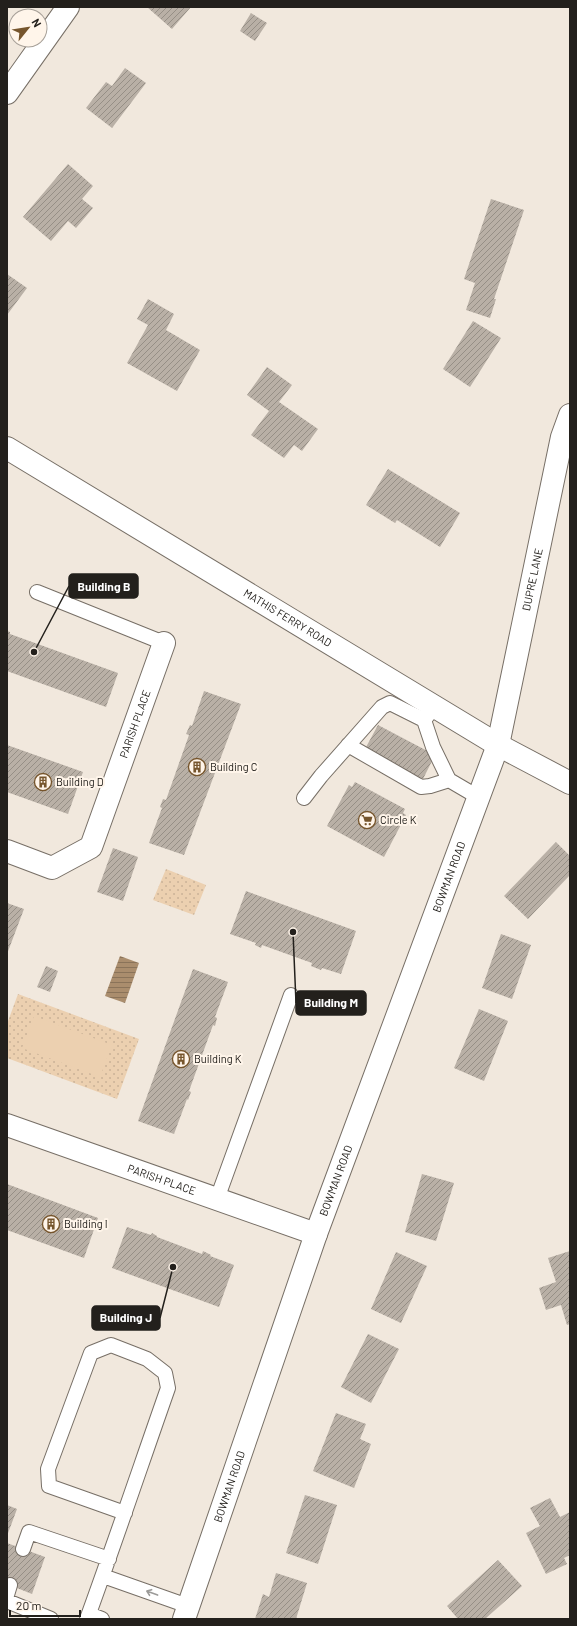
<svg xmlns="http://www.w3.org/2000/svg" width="577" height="1626" font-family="Barlow,sans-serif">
  <defs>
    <pattern id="green-dots" width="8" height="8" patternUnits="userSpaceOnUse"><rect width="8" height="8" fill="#ecd0b0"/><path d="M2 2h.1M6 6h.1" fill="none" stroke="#cab297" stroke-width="1.8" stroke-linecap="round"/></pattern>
    <pattern id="water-rules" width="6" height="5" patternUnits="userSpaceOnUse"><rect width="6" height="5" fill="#aa8d6d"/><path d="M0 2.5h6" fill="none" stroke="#8a7359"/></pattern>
    <pattern id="building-hatch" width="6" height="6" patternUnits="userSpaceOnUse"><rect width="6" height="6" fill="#b9b0a6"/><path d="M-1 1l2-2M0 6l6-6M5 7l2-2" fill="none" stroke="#968f86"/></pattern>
  </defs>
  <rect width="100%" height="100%" fill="#f1e8dd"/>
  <!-- green -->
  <path fill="url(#green-dots)" d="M166,869L206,885L194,915L153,900Z
    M18,994L139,1039L117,1099L7,1058V1024Z"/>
  <!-- pitch -->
  <path fill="#ecd0b0" d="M34,1016L112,1045L100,1077L22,1048Z"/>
  <!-- water -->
  <path fill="url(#water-rules)" d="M120,956L139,963L125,1003L105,996Z"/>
  <!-- building -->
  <path fill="url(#building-hatch)" d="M147,7H191L172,29Z
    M251,13L267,23L255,41L240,31Z
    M125,68L146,83L112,128L86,108L106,82L112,86Z
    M68,164L93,186L82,199L93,208L76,228L68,221L51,241L23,217Z
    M491,199L524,210L494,299H496L490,318L466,310L475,283L464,279Z
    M7,274L27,288L7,315Z
    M148,299L174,314L166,330L200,350L177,391L127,363L148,325L137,319Z
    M473,321L501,338L470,387L443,369Z
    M267,367L292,385L279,402L318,429L302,451L294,445L284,458L251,435L269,411L247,395Z
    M388,469L460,513L440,547L397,520L395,523L366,505Z
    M7,631L10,632V634L118,673L106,707L7,671Z
    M204,691L241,704L184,855L149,843L162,808L160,807L163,799L166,800L189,735L186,734L190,725L192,726Z
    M378,725L435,755L423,779L365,749Z
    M7,745L83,772L68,814L7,792Z
    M355,782L405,809L403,813L406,815L384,857L327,826L349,785L352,787Z
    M556,842L570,856V875L528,919L504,896Z
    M113,848L138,857L123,901L97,892Z
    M246,891L356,931L341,974L322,968L321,970L311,966L312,963L262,945L261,948L255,945L256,943L230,934Z
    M7,903L24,909L7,954Z
    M501,934L531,945L512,999L482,988Z
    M46,966L58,971L50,992L37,987Z
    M193,969L228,982L215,1017L217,1018L215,1026L213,1025L189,1091L191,1092L188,1100L187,1099L174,1134L138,1121Z
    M479,1009L508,1021L484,1081L454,1068Z
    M422,1174L454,1183L436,1241L405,1232Z
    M7,1184L98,1218L84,1258L7,1230Z
    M127,1227L151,1235L152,1233L157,1236V1237L202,1254L203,1251L211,1255L210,1256L234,1265L219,1307L112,1268Z
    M570,1251V1324L567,1325L561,1305L546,1310L539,1288L556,1282L548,1258Z
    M396,1252L427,1266L401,1323L371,1309Z
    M368,1334L399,1349L371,1403L341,1387Z
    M336,1413L366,1424L360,1439L371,1444L354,1488L313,1471Z
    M305,1495L337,1505L318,1564L286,1553Z
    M550,1498L560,1517L570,1512V1555L564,1558L567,1564L546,1574L526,1533L540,1526L530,1508Z
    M7,1505L17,1509L7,1536Z
    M7,1543L45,1557L32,1594L7,1584Z
    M498,1560L522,1586L485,1619H458L447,1606Z
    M276,1573L307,1583L296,1619H255L263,1594L269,1597Z"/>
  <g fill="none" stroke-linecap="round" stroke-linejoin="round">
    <!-- lane casing -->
    <g stroke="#776f66" stroke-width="16">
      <path id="lane" d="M37,592L164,643
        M429,714L424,720L433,747L449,780L478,797
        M348,745L421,787L430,786L449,780
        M304,798L321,776L382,707L390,703L424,720
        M217,1199L291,995
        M23,1549L29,1532L109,1559
        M103,1576L188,1606
        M7,1595L10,1585
        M7,1601L51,1619
        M89,1614L102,1619
        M87,1619C115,1542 141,1465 168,1388L165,1373L147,1359L111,1345L91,1353L48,1469L49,1486L125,1513"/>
    </g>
    <!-- street casing -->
    <g stroke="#776f66" stroke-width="24">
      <g id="street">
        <path d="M7,93L68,7"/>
        <path id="s1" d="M498,745L562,437L570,415"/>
        <path id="s2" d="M7,851L52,868L91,847L164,643"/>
        <path id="s3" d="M7,1125L316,1234"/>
      </g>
    </g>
    <!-- secondary casing -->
    <g stroke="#776f66" stroke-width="24">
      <g id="secondary">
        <path id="s4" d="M7,448L498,745L570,783"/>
        <path id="s5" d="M184,1619L316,1234L498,745"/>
      </g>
    </g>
    <!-- lane -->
    <use href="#lane" stroke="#fff" stroke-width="14"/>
    <!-- street -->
    <use href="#street" stroke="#fff" stroke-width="22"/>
    <!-- secondary -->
    <use href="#secondary" stroke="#fff" stroke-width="22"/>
  </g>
  <!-- one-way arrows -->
  <defs><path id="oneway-shaft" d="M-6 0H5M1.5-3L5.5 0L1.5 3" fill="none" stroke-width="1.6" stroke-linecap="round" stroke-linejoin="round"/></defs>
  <use stroke="#9c9b99" href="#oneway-shaft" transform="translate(152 1593) rotate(-160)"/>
  <!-- icons -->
  <defs>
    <g id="building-ring" transform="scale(0.9)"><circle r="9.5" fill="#fff5ea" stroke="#76552c" stroke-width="1.5"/><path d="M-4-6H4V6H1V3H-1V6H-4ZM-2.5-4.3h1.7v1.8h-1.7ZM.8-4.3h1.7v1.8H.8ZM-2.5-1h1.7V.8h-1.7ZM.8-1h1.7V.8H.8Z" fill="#76552c"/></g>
    <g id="supermarket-ring" transform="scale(0.9)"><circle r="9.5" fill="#fff5ea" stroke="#76552c" stroke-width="1.5"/><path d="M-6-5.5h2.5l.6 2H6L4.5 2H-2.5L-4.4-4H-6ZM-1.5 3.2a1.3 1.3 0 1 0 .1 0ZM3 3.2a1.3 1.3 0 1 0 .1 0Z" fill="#76552c"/></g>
  </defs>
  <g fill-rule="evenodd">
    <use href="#building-ring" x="197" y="767"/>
    <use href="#building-ring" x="43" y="782"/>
    <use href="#supermarket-ring" x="367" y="820"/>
    <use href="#building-ring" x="181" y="1059"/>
    <use href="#building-ring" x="51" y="1224"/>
  </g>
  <g text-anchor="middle" stroke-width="4" stroke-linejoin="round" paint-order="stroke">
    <!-- street labels -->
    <g font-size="11" fill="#23201c" stroke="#fff5ea">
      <text dy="4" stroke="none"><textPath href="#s1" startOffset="169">DUPRE LANE</textPath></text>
      <text dy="4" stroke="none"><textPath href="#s4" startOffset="328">MATHIS FERRY ROAD</textPath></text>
      <text dy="4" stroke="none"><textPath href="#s2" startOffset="223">PARISH PLACE</textPath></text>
      <text dy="4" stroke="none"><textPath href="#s5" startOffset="788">BOWMAN ROAD</textPath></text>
      <text dy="4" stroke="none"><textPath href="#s3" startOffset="164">PARISH PLACE</textPath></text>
      <text dy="4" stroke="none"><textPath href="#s5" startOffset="464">BOWMAN ROAD</textPath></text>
      <text dy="4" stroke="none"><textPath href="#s5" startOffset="140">BOWMAN ROAD</textPath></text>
    </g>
    <!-- poi labels -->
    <g font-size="11" fill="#23201c" stroke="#fff5ea" text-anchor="start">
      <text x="210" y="771">Building C</text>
      <text x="56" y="786">Building D</text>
      <text x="380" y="824">Circle K</text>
      <text x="194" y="1063">Building K</text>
      <text x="64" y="1228">Building I</text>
    </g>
  </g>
  <!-- callouts -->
  <path fill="none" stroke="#23201c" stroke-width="1.5" d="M34 652L69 586M293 932L296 1003M173 1267L160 1318"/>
  <g fill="#23201c" stroke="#fff5ea" stroke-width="1.5">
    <circle cx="34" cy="652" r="4"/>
    <circle cx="293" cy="932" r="4"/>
    <circle cx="173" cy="1267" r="4"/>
  </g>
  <g fill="#23201c" stroke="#23201c" stroke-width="1.5">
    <rect x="69" y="574" width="69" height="24" rx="4"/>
    <rect x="296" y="991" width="70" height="24" rx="4"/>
    <rect x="92" y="1306" width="68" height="24" rx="4"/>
  </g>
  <g font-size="12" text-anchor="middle" font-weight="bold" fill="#fff">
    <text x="104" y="591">Building B</text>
    <text x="331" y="1007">Building M</text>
    <text x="126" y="1322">Building J</text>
  </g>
  <!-- border -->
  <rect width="577" height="1626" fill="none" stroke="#23201c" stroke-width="16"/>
  <!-- north arrow -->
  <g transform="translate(28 28) rotate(60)"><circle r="19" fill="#fff5ea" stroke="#a7a098"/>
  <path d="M0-3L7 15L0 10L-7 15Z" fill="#76552c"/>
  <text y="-6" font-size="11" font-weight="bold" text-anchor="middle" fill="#23201c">N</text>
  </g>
  <!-- scale -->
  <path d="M10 1610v6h70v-6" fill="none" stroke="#23201c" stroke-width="2"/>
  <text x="16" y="1610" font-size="12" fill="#23201c" stroke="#fff5ea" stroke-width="3" paint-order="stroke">20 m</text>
</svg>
